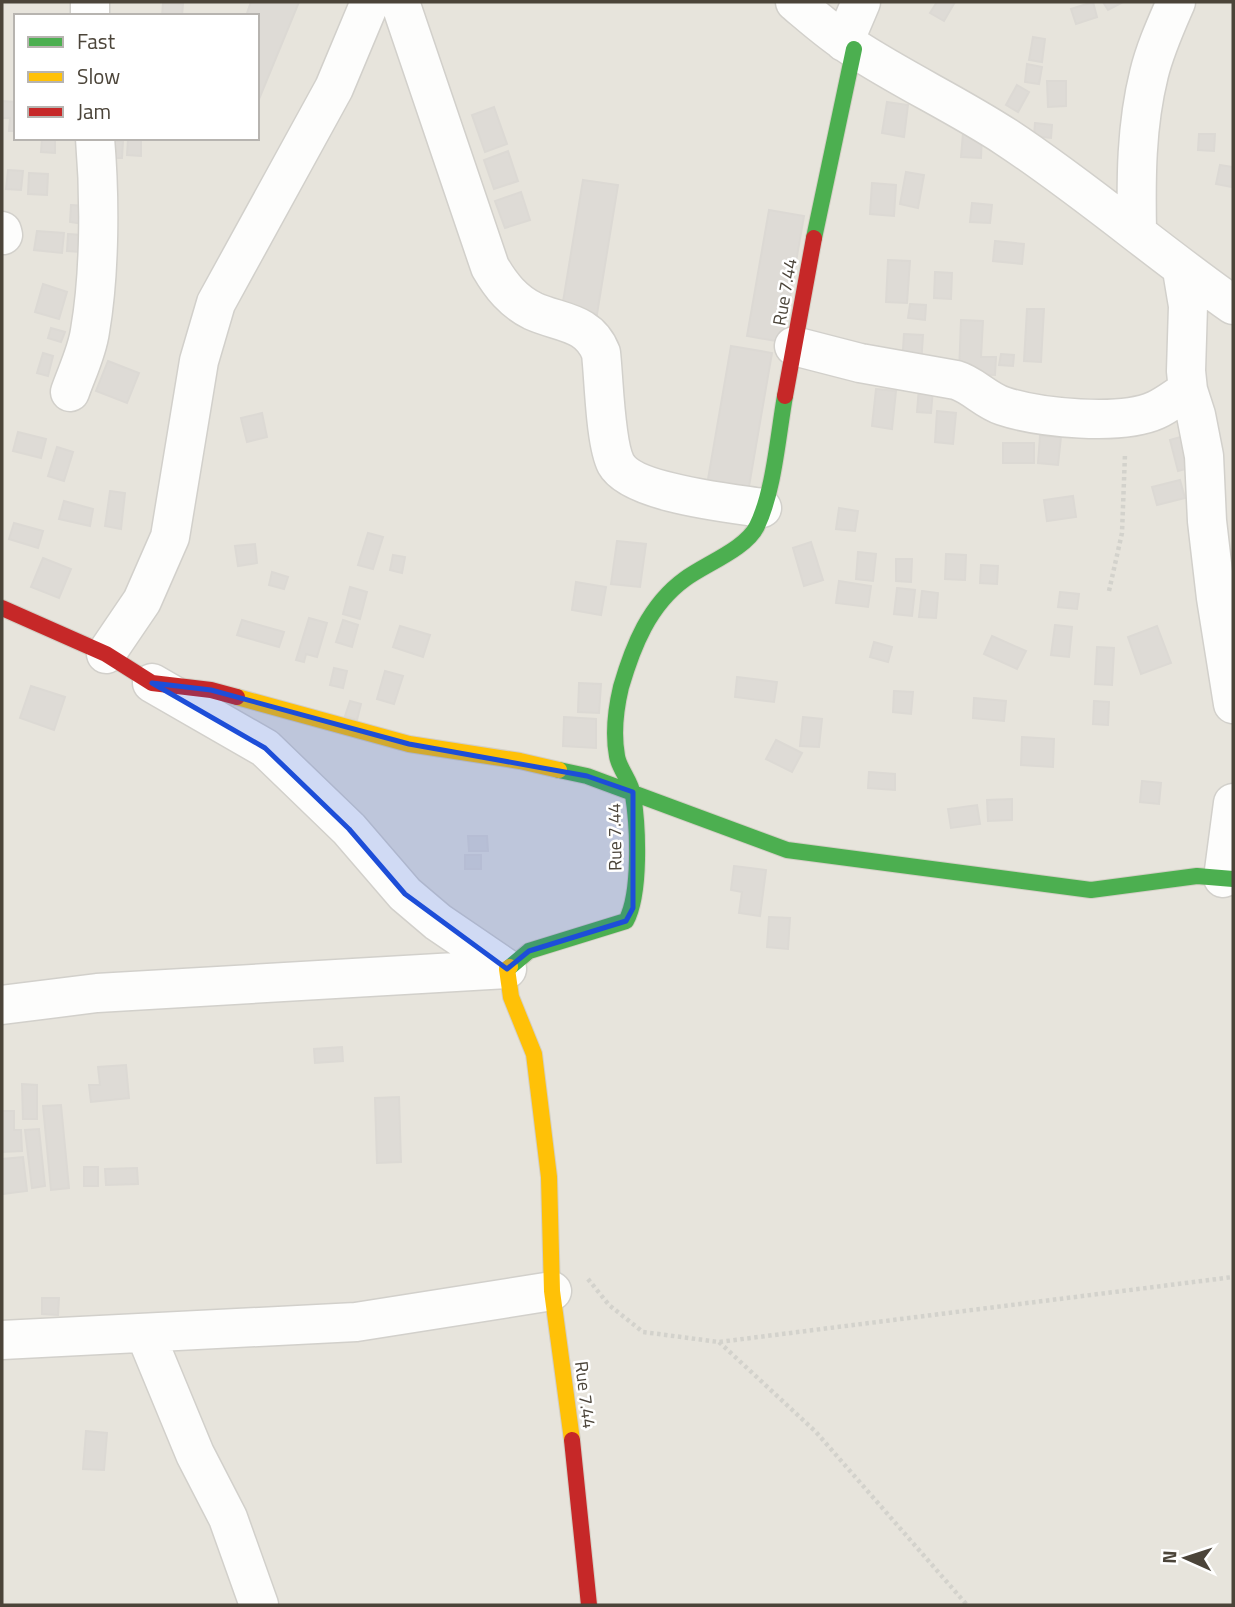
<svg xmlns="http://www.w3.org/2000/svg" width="1235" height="1607" font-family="'Titillium Web',sans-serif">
  <rect width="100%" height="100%" fill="#f4f2ee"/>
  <!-- residential -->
  <path fill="#e7e4dc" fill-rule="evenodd" d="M2,2H1233V1605H2ZM16,16H257V138H16Z"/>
  <!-- building -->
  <path fill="#dedbd6" stroke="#dcd9d4" stroke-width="2" d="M251,2H299L257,104V16H246Z
    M937,2H955L944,21L930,13Z
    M1093,2L1097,17L1076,24L1071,9Z
    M1103,2H1123L1108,10Z
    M163,3L183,4L182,16H162Z
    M1033,37L1045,39L1042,62L1029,60Z
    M1027,64L1042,67L1039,84L1025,82Z
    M1047,81H1066V106L1048,107Z
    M1017,85L1029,92L1018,112L1006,105Z
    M2,101L16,102V131H9L10,118H2Z
    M887,102L908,105L904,137L882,133Z
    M494,107L507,144L485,152L472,115Z
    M1035,123L1052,125L1051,138L1034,136Z
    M963,133L982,134L981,158L961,157Z
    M1199,134H1215L1214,151L1198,150Z
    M42,138H55V153L41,152Z
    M128,139L141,140V156L127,155Z
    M110,140L123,141L122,158H109Z
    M508,151L518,181L494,189L484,160Z
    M1220,165L1233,167L1232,187L1216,184Z
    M8,170L23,171L21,190L6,189Z
    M906,172L924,175L918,208L900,204Z
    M29,173L48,174L47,195L28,194Z
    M583,180L618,185L597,314L562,308Z
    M872,183L896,185L894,216L870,214Z
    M521,192L530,220L505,228L495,201Z
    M972,203L992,205L990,223L970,222Z
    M71,205L86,206L84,224L70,222Z
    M769,210L804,216L782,342L747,336Z
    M37,231L64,233L62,253L34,250Z
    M68,234L82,235L81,252L67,251Z
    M995,241L1024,244L1022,264L993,261Z
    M888,260L910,261L907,303L886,302Z
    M935,272L952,273L951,299L934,298Z
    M43,284L67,292L59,319L35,312Z
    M910,304L926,305L925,320L908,318Z
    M1027,309H1044L1041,362L1024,361Z
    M961,320L983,321L981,357H996L995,375L959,374Z
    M51,328L65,332L61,342L48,338Z
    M904,334L923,335L921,365L902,364Z
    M731,346L772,353L748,492L707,485Z
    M43,353L53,356L48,376L37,373Z
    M1001,354L1014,355L1013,366L999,365Z
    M108,361L139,373L127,403L96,391Z
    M919,387L933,389L931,413L917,412Z
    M876,389L896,391L892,429L872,426Z
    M937,411L956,413L953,444L935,442Z
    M262,413L267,437L247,442L241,418Z
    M18,432L46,439L41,458L13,451Z
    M1188,435L1196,466L1178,471L1170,440Z
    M1040,436L1061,437L1058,465L1038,463Z
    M1003,443H1034V463H1003Z
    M57,447L73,452L64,481L48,476Z
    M1180,480L1185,498L1157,505L1152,487Z
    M110,491L125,493L121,529L105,526Z
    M1073,496L1076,517L1047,521L1044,500Z
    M64,501L93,509L90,526L59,519Z
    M839,508L858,511L855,531L836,529Z
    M14,523L43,531L38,548L9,539Z
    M368,533L383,537L373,569L358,565Z
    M617,541L646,544L640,587L611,584Z
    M811,542L823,580L804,586L793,548Z
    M255,544L257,563L238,566L235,546Z
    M858,552L876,554L873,581L856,579Z
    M946,554L966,555L965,580L945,579Z
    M393,555L405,557L402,573L390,570Z
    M43,558L71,569L59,598L31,587Z
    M896,559H912L911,582L896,581Z
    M981,565L998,566L997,584L980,583Z
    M272,572L288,577L284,589L269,585Z
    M839,581L871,586L868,607L836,603Z
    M576,582L606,587L601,615L572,610Z
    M350,587L367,592L360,619L343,614Z
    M897,588L915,590L912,616L894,614Z
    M922,591L938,593L936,618L919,617Z
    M1060,592L1079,594L1077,609L1058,607Z
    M309,618L327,623L317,657L306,654L304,662L296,660Z
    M242,620L284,632L279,647L237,635Z
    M343,620L358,625L352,647L336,642Z
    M1055,625L1072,627L1069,657L1051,655Z
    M400,626L430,635L423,657L393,647Z
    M1157,626L1171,663L1141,674L1128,637Z
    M992,636L1026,651L1017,669L984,654Z
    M874,642L892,647L888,662L870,657Z
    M1097,647L1114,648L1112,685L1095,684Z
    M334,668L347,671L343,688L330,685Z
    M385,671L403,676L394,704L377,699Z
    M737,677L777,682L774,702L735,697Z
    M579,683L601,684L599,713L578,712Z
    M31,686L65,697L54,730L20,718Z
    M894,691L913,692L911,714L893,712Z
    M974,698L1006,701L1004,721L973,718Z
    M350,701L361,704L357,720L345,716Z
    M1094,701L1109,702L1108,725L1093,724Z
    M564,717L596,719V748L563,746Z
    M803,717L822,719L819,747L800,746Z
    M1022,737L1054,739L1053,767L1021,765Z
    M776,740L802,753L792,772L766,759Z
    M869,772L895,774V790L868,788Z
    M1142,781L1161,783L1159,804L1140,802Z
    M1012,799V820L988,821L987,800Z
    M977,805L980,824L951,828L948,809Z
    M468,836H487L488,851H469Z
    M465,855H481V869H465Z
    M734,866L766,870L760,916L739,913L742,892L731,890Z
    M769,917L790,918L788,949L767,947Z
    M342,1047L343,1061L315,1063L314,1049Z
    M126,1065L129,1098L91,1102L89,1085H100L98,1067Z
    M22,1084L37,1085V1119H23Z
    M399,1097L401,1162L377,1163L375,1098Z
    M61,1105L69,1188L51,1190L43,1106Z
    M2,1111H14V1130H21L22,1151L2,1152Z
    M39,1129L45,1186L32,1188L25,1130Z
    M23,1157L27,1191L2,1194V1159Z
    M84,1167H98V1186H84Z
    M137,1168L138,1184L106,1185L105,1169Z
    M42,1298H59L58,1315L42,1314Z
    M86,1431L107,1433L104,1470L83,1469Z"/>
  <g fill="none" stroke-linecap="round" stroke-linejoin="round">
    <!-- street casing -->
    <g stroke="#d2d0cb" stroke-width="41">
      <path id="street" d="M400,2L490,267C501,286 513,301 533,311C559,323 589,321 601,353C604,379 605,443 616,464C632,493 730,503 762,508
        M795,2C814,18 833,35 854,48C903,80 957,105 1006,137C1085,189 1156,251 1233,305
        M90,16V2
        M844,42L861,2
        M2,231L3,235
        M1137,232C1136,179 1136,126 1149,74C1155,49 1166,25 1176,2
        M1182,270L1188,306L1186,371L1188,390L1196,415L1204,456L1207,521L1216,598L1233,704
        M794,346L860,363L956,380C973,385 985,400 1003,406C1039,418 1121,426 1156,410C1167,405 1178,396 1188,390
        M70,392C77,372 87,352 90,331C100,273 100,197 95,138
        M106,654L142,601L170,537L199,361L216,303L334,88L370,2
        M152,683L265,748L349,829L405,894L438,922L507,969
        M1223,878L1233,803
        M2,1005L97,993L507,969
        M145,1333L195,1454L228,1518L259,1605
        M2,1340L356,1322L552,1291"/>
    </g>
    <!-- fast casing -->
    <g stroke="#d3cfc5" stroke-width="18">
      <path id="fast" d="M814,238L854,49
        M559,770L587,776L787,850L1091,890L1197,876L1233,879
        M510,967L529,951L626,921C641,894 638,826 633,795C631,781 619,769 617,756C613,734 616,708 621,687C633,646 649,605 685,579C705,564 746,549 757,526C774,491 778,435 785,396"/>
    </g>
    <!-- slow casing -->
    <g stroke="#d3cfc5" stroke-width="18">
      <path id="slow" d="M237,697L409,744L520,761L559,770
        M510,967L507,969L511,997L534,1054L549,1177L552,1291L572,1440"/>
    </g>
    <!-- jam casing -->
    <g stroke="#d3cfc5" stroke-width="18">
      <path id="jam" d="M785,396L814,238
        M2,608L106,654L152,683L211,690L237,697
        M572,1440L589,1605"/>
    </g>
    <!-- path -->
    <path stroke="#d3d2cc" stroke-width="4.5" stroke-dasharray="3.5 3.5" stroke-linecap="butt" d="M1109,591L1122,533L1125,454
      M588,1279L609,1305L643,1332L719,1342L1233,1277
      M719,1342L816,1432L967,1605"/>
    <!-- street -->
    <use href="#street" stroke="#fdfdfc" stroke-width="38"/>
    <!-- fast -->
    <use href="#fast" stroke="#4caf50" stroke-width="16"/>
    <!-- slow -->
    <use href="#slow" stroke="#ffc107" stroke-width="16"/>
    <!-- jam -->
    <use href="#jam" stroke="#c62828" stroke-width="16"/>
  </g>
  <!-- marked area -->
  <path fill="#1d4ed8" fill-opacity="0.2" stroke="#1d4ed8" stroke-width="5" stroke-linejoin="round" d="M152,683L211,690L409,744L587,776L633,792V908L626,921L529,951L507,969L405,894L349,829L265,748Z"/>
  <g text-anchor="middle" stroke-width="5" stroke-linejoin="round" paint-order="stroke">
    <!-- street labels -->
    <g font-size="18" fill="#4b4439" stroke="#fff">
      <text transform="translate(785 292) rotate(-80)" y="6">Rue 7.44</text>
      <text transform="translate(615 837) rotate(-91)" y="6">Rue 7.44</text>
      <text transform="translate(585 1395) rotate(83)" y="6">Rue 7.44</text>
    </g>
  </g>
  <!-- border -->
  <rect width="1235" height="1607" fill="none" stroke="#4b4439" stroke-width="7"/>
  <!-- legend -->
  <rect x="14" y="14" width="245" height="126" fill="#ffffff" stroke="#b7b4b0" stroke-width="2"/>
  <rect x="28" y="37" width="35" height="10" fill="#4caf50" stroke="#b7b4b0" stroke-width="2"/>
  <text x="77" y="49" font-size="21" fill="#4b4439">Fast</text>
  <rect x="28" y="72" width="35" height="10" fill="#ffc107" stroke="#b7b4b0" stroke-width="2"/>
  <text x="77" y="84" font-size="21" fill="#4b4439">Slow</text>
  <rect x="28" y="107" width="35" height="10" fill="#c62828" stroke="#b7b4b0" stroke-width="2"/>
  <text x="77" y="119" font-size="21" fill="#4b4439">Jam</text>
  <!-- north arrow -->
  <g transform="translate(1186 1558) rotate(273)" stroke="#ffffff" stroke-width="5" paint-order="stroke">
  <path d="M0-5L12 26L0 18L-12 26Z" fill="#4b4439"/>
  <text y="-10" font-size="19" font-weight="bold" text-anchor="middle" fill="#4b4439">N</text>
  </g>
</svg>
